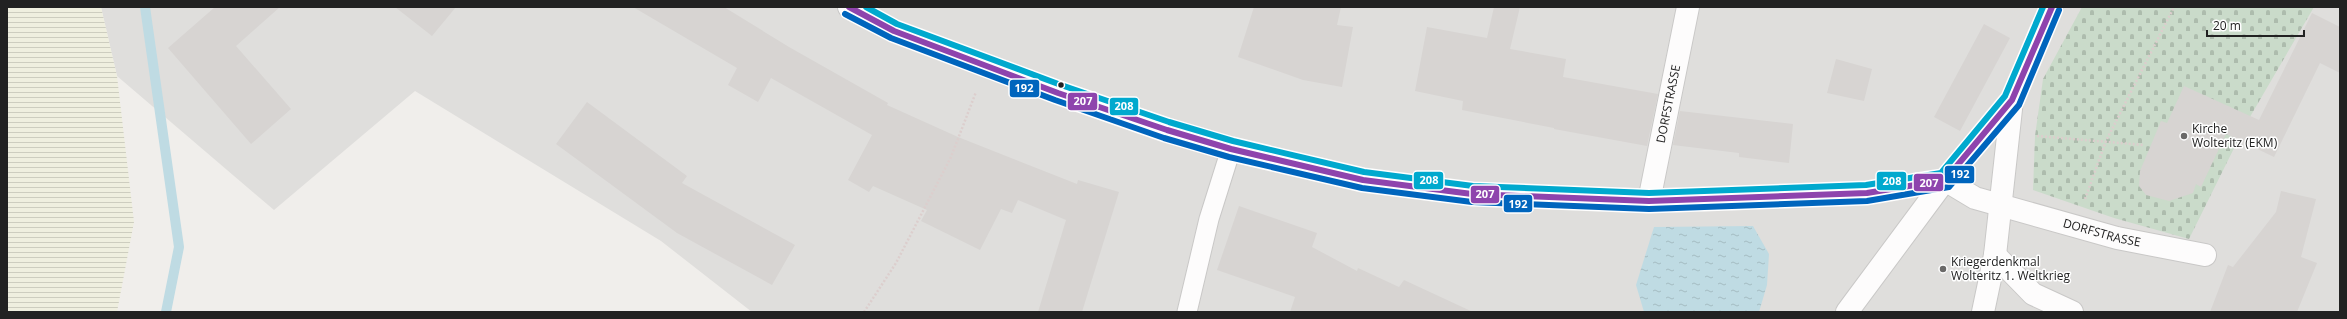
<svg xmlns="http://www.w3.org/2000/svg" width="2347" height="319" font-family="'Open Sans',sans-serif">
  <defs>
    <pattern id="farmland-rules" width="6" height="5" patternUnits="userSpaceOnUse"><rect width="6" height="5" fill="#efefdf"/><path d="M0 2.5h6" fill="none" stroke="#cdcdbf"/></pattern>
    <pattern id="cemetery-stones" width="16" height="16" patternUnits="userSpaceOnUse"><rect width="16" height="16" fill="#cadbca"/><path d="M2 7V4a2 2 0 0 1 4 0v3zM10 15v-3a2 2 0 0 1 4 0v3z" fill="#adbcad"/></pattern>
    <pattern id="water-ripples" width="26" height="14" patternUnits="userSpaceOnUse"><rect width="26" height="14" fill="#bfdbe3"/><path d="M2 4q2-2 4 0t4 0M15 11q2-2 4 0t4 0" fill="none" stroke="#a4bcc2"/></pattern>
  </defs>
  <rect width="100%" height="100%" fill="#f0eeeb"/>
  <!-- residential -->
  <path fill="#dfdedc" d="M101,7H2340V312H752L661,241L415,91L274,210L117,76Z"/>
  <!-- farmland -->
  <path fill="url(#farmland-rules)" d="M7,7H101L117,76L134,222L117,312H7Z"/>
  <!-- cemetery -->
  <path fill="url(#cemetery-stones)" d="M2082,7H2314L2247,122L2189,239L2114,218L2033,190L2035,136L2043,79Z"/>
  <!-- water -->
  <path fill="url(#water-ripples)" d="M1753,226L1769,254L1767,285L1759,312H1644L1636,285L1654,227Z"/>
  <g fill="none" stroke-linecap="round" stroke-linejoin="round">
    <!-- stream -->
    <path stroke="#bfdbe3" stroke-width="10" d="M145,7L179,247L166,312"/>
  </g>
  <!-- building -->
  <path fill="#d7d4d2" d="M215,7H280L236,46L291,109L251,144L168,48Z
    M395,7H456L432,36Z
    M633,7H724L789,47L888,103L887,105L958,137L1077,184L1078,180L1119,192L1082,312H1038L1066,220L1018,200L1012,213L1001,209L980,250L921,221L927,210L873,186L869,192L848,180L872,135L771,78L758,102L728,85L737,68Z
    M1254,7H1341L1337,25L1353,27L1342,87L1303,80L1238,57Z
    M1494,7H1520L1510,49L1566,59L1563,77L1658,94L1647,146L1554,129V128L1462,110L1463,101L1415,91L1427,27L1487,38Z
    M2312,13L2340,27V73L2320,63L2274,157L2226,134L2201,187L2196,184L2193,193L2169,201L2146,195L2139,186L2140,171L2161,121L2167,123L2184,86L2259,120Z
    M1984,24L2010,38L1960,131L1934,117Z
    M1836,59L1872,69L1864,101L1827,93Z
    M587,102L687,176L682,183L795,245L772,285L677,233L556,144Z
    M1680,111L1793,124L1789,163L1739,157V153L1673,145Z
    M2281,191L2316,199L2301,257L2317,263L2297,312H2210L2228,265L2233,267L2276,212Z
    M1239,206L1317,233L1312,247L1357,271L1358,268L1399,287L1404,280L1473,312H1290L1295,297L1217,270Z"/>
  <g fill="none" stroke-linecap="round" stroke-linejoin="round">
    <!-- lane casing -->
    <g stroke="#c9c8c7" stroke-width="21">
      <path id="lane" d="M1187,312L1209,219L1231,149"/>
    </g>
    <!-- street casing -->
    <g stroke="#c9c8c7" stroke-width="24">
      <g id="street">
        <path d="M849,7L894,31L1058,93L1167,130L1231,149L1363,180L1472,194L1649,201L1867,193L1945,180L2012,100L2052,7"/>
        <path id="s1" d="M1649,201L1688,7"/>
        <path d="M1995,255L2033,294L2072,312"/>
        <path id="s2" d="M1847,312L1945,180L1975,198L2117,238L2205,255"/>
        <path d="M1983,312L1995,255L2012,100"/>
      </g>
    </g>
    <!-- path -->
    <path stroke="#dccecd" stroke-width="2.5" stroke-dasharray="2 2" stroke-linecap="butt" d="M2037,136L2144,145
      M2085,199L2106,141L2174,7
      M864,312L896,263L951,157L976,92"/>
    <!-- lane -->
    <use href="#lane" stroke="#fdfcfc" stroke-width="19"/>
    <!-- street -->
    <use href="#street" stroke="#fdfcfc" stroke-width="22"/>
    <!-- bus-1 casing -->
    <g stroke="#fff" stroke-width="9">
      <path id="bus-1" d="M849,7L894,31L1058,93L1167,130L1231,149L1363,180L1472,194L1649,201L1867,193L1945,180L2012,100L2052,7"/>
    </g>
    <!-- bus-2 casing -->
    <g stroke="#fff" stroke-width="9">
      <path id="bus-2" d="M845,14L891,38L1055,100L1164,138L1229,157L1362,188L1472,202L1649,209L1867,201L1949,187L2019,105L2059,10"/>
    </g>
    <!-- bus-3 casing -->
    <g stroke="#fff" stroke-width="9">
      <path id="bus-3" d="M866,7L897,24L1061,85L1169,122L1233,141L1364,172L1473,186L1649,193L1866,185L1941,173L2005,96L2043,7"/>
    </g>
    <!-- bus-1 -->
    <use href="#bus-1" stroke="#8e44ad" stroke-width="6"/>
    <!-- bus-2 -->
    <use href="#bus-2" stroke="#0065bd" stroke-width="6"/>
    <!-- bus-3 -->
    <use href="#bus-3" stroke="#00a9ce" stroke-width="6"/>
  </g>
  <!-- markers -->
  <circle fill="#222" stroke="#fff" stroke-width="1.5" cx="1061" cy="85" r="3.5"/>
  <g fill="#6a6968" stroke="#fff" stroke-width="1.5">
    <circle cx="2184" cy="136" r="4"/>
    <circle cx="1943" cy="269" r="4"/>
  </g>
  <g text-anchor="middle" stroke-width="3" stroke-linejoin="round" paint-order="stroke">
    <!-- street labels -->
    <g font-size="12" fill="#222" stroke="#fff">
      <text dy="4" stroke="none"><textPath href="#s1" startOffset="99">DORFSTRASSE</textPath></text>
      <text dy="4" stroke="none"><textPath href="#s2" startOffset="331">DORFSTRASSE</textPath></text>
    </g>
    <!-- poi labels -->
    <g font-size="12" fill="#222" stroke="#fff" text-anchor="start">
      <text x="2192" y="133">Kirche<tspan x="2192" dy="14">Wolteritz (EKM)</tspan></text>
      <text x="1951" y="266">Kriegerdenkmal<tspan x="1951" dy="14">Wolteritz 1. Weltkrieg</tspan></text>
    </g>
  </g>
  <g stroke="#fff" stroke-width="1.5">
    <rect x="1009" y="79" width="31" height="19" rx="4" fill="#0065bd"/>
    <rect x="1067" y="92" width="31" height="19" rx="4" fill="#8e44ad"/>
    <rect x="1109" y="97" width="30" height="19" rx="4" fill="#00a9ce"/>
    <rect x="1944" y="165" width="31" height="19" rx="4" fill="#0065bd"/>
    <rect x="1413" y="171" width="31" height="19" rx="4" fill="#00a9ce"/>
    <rect x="1876" y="171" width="31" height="20" rx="4" fill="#00a9ce"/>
    <rect x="1913" y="173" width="31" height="19" rx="4" fill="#8e44ad"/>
    <rect x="1470" y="185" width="30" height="19" rx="4" fill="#8e44ad"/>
    <rect x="1503" y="194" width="30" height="19" rx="4" fill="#0065bd"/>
  </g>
  <g font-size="11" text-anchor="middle" font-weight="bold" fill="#fff">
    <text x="1024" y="92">192</text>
    <text x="1083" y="105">207</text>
    <text x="1124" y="110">208</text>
    <text x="1960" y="178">192</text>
    <text x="1429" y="184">208</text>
    <text x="1892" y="185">208</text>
    <text x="1929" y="187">207</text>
    <text x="1485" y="198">207</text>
    <text x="1518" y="208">192</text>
  </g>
  <!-- border -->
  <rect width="2347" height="319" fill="none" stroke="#222222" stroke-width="16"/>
  <!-- scale -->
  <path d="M2207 30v6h97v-6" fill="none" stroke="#222222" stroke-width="2"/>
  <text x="2213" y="30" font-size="12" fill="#222222" stroke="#ffffff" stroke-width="3" paint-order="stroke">20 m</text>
</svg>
